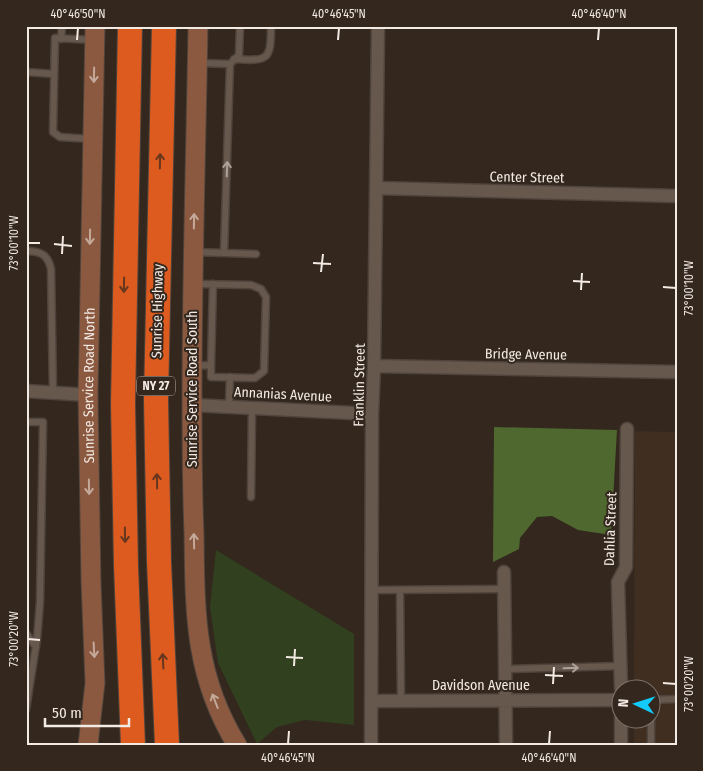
<svg xmlns="http://www.w3.org/2000/svg" width="703" height="771" font-family="'Fira Sans Condensed',sans-serif">
  <rect width="100%" height="100%" fill="#33271e"/>
  <!-- built -->
  <path fill="#402e20" d="M635,431L677,432V745H634V719L650,718V688H634Z"/>
  <!-- green -->
  <path fill="#31401e" d="M216,550L354,634V725L305,720L277,727L257,744L218,663L210,607Z"/>
  <!-- forest -->
  <path fill="#4e682f" d="M494,427L617,430L611,535L578,530L552,516L537,517L520,538L519,549L493,562Z"/>
  <g fill="none" stroke-linecap="round" stroke-linejoin="round">
    <!-- service casing -->
    <g stroke="#4f443c" stroke-width="9">
      <path id="service" d="M61,39L62,26
        M234,59C268,61 271,61 271,26
        M200,63L230,64L239,55L240,26
        M26,72L54,74
        M91,139L60,137L53,132L55,38L94,40
        M26,251C41,251 48,255 51,269L53,393
        M194,252L256,254
        M224,253L230,64
        M196,284L251,285L261,289L266,297L264,371L255,378L211,377V365
        M193,366L211,365L213,284
        M229,406L230,377
        M26,422H43L40,602L37,639L26,709
        M251,497L252,407
        M372,590L504,589
        M400,590L401,700
        M26,633L36,647
        M505,669L620,666
        M650,700L677,699
        M651,700V745"/>
    </g>
    <!-- minor casing -->
    <g stroke="#4f443c" stroke-width="15">
      <path id="minor" d="M376,188L677,196
        M374,366L677,372
        M26,391L88,395
        M192,405L372,414
        M504,572L506,745
        M621,688L618,582L626,567L627,429
        M371,701L620,700
        M621,718V745
        M371,745L372,414L374,366L378,26"/>
    </g>
    <!-- secondary casing -->
    <g stroke="#4f443c" stroke-width="21">
      <g id="secondary">
        <path d="M198,26C196,149 192,271 192,393C192,440 192,486 194,533C195,612 194,675 237,745"/>
        <path id="s1" d="M88,745L95,683L91,582L88,395L95,26"/>
      </g>
    </g>
    <!-- motorway casing -->
    <g stroke="#4f443c" stroke-width="26">
      <path id="motorway" d="M130,26L123,404L126,566L133,745
        M164,26L156,400L159,562L167,745"/>
    </g>
    <!-- service -->
    <use href="#service" stroke="#67584e" stroke-width="6"/>
    <!-- minor -->
    <use href="#minor" stroke="#67584e" stroke-width="12"/>
    <!-- secondary -->
    <use href="#secondary" stroke="#8a5940" stroke-width="19"/>
    <!-- motorway -->
    <use href="#motorway" stroke="#dd5b1e" stroke-width="24"/>
  </g>
  <!-- one-way arrows -->
  <defs><path id="oneway-shaft" d="M-6 0H5M1.5-3L5.5 0L1.5 3" fill="none" stroke-width="1.6" stroke-linecap="round" stroke-linejoin="round" transform="scale(1.25)"/></defs>
  <g stroke="#c4a99a">
    <use href="#oneway-shaft" transform="translate(94 75) rotate(91)"/>
    <use href="#oneway-shaft" transform="translate(194 221) rotate(-89)"/>
    <use href="#oneway-shaft" transform="translate(90 237) rotate(91)"/>
    <use href="#oneway-shaft" transform="translate(89 487) rotate(89)"/>
    <use href="#oneway-shaft" transform="translate(194 541) rotate(-91)"/>
    <use href="#oneway-shaft" transform="translate(94 650) rotate(87)"/>
    <use href="#oneway-shaft" transform="translate(215 701) rotate(-111)"/>
  </g>
  <g stroke="#66371e">
    <use href="#oneway-shaft" transform="translate(160 161) rotate(-89)"/>
    <use href="#oneway-shaft" transform="translate(124 285) rotate(91)"/>
    <use href="#oneway-shaft" transform="translate(157 481) rotate(-91)"/>
    <use href="#oneway-shaft" transform="translate(125 535) rotate(89)"/>
    <use href="#oneway-shaft" transform="translate(163 661) rotate(-93)"/>
  </g>
  <g stroke="#ada199">
    <use href="#oneway-shaft" transform="translate(227 169) rotate(-88)"/>
    <use href="#oneway-shaft" transform="translate(571 668) rotate(-2)"/>
  </g>
  <!-- ticks -->
  <path fill="none" stroke="#f3eae4" stroke-width="2" d="M77,40L78,28M338,40L339,28M598,40L599,28M28,243H40M54,244L72,246M62,254L63,236M313,263L331,264M321,272L323,254M573,281L590,282M663,287L676,288M581,290L582,273M28,639L40,640M286,657L303,658M294,666L295,649M545,675L563,676M663,683L676,684M553,684L554,667M288,744L289,731M549,744L550,731"/>
  <g text-anchor="middle" stroke-width="4" stroke-linejoin="round" paint-order="stroke">
    <!-- shield labels -->
    <rect fill="#33271e" stroke="#b9b0a9" stroke-width="1" x="137" y="376.5" width="38" height="19" rx="4"/>
    <g font-size="12" font-weight="bold" fill="#f3eae4">
      <text x="156" y="390">NY 27</text>
    </g>
    <!-- street labels -->
    <g font-size="14" fill="#f3eae4" stroke="#33271e">
      <text transform="translate(527 177) rotate(1)" y="5">Center Street</text>
      <text transform="translate(157 311) rotate(-89)" y="5">Sunrise Highway</text>
      <text transform="translate(526 354) rotate(1)" y="5">Bridge Avenue</text>
      <text transform="translate(359 385) rotate(-89)" y="5">Franklin Street</text>
      <text dy="5" stroke="none"><textPath href="#s1" startOffset="360">Sunrise Service Road North</textPath></text>
      <text transform="translate(192 389) rotate(-90)" y="5">Sunrise Service Road South</text>
      <text transform="translate(283 394) rotate(3)" y="5">Annanias Avenue</text>
      <text transform="translate(610 529) rotate(-88)" y="5">Dahlia Street</text>
      <text x="481" y="690">Davidson Avenue</text>
    </g>
  </g>
  <!-- border -->
  <rect width="703" height="771" fill="none" stroke="#33271e" stroke-width="55"/>
  <!-- north arrow -->
  <g transform="translate(636 704) rotate(274)"><circle r="24" fill="#33271e" stroke="#80756d"/>
  <path d="M0-4L9 19L0 12L-9 19Z" fill="#13cafb"/>
  <text y="-8" font-size="14" font-weight="bold" text-anchor="middle" fill="#f3eae4">N</text>
  </g>
  <!-- scale -->
  <path d="M45 718v8h84v-8" fill="none" stroke="#f3eae4" stroke-width="2.5"/>
  <text x="52" y="718" font-size="15" fill="#f3eae4" stroke="#33271e" stroke-width="4" paint-order="stroke">50 m</text>
  <rect x="28" y="28" width="648" height="716" fill="none" stroke="#f3eae4" stroke-width="2"/>
  <g font-size="12" text-anchor="middle" fill="#f3eae4">
    <text x="78" y="18">40°46'50"N</text>
    <text x="339" y="18">40°46'45"N</text>
    <text x="599" y="18">40°46'40"N</text>
    <text transform="translate(14 243) rotate(-90)" y="4">73°00'10"W</text>
    <text transform="translate(689 288) rotate(-90)" y="4">73°00'10"W</text>
    <text transform="translate(14 639) rotate(-90)" y="4">73°00'20"W</text>
    <text transform="translate(689 684) rotate(-90)" y="4">73°00'20"W</text>
    <text x="288" y="762">40°46'45"N</text>
    <text x="549" y="762">40°46'40"N</text>
  </g>
</svg>
